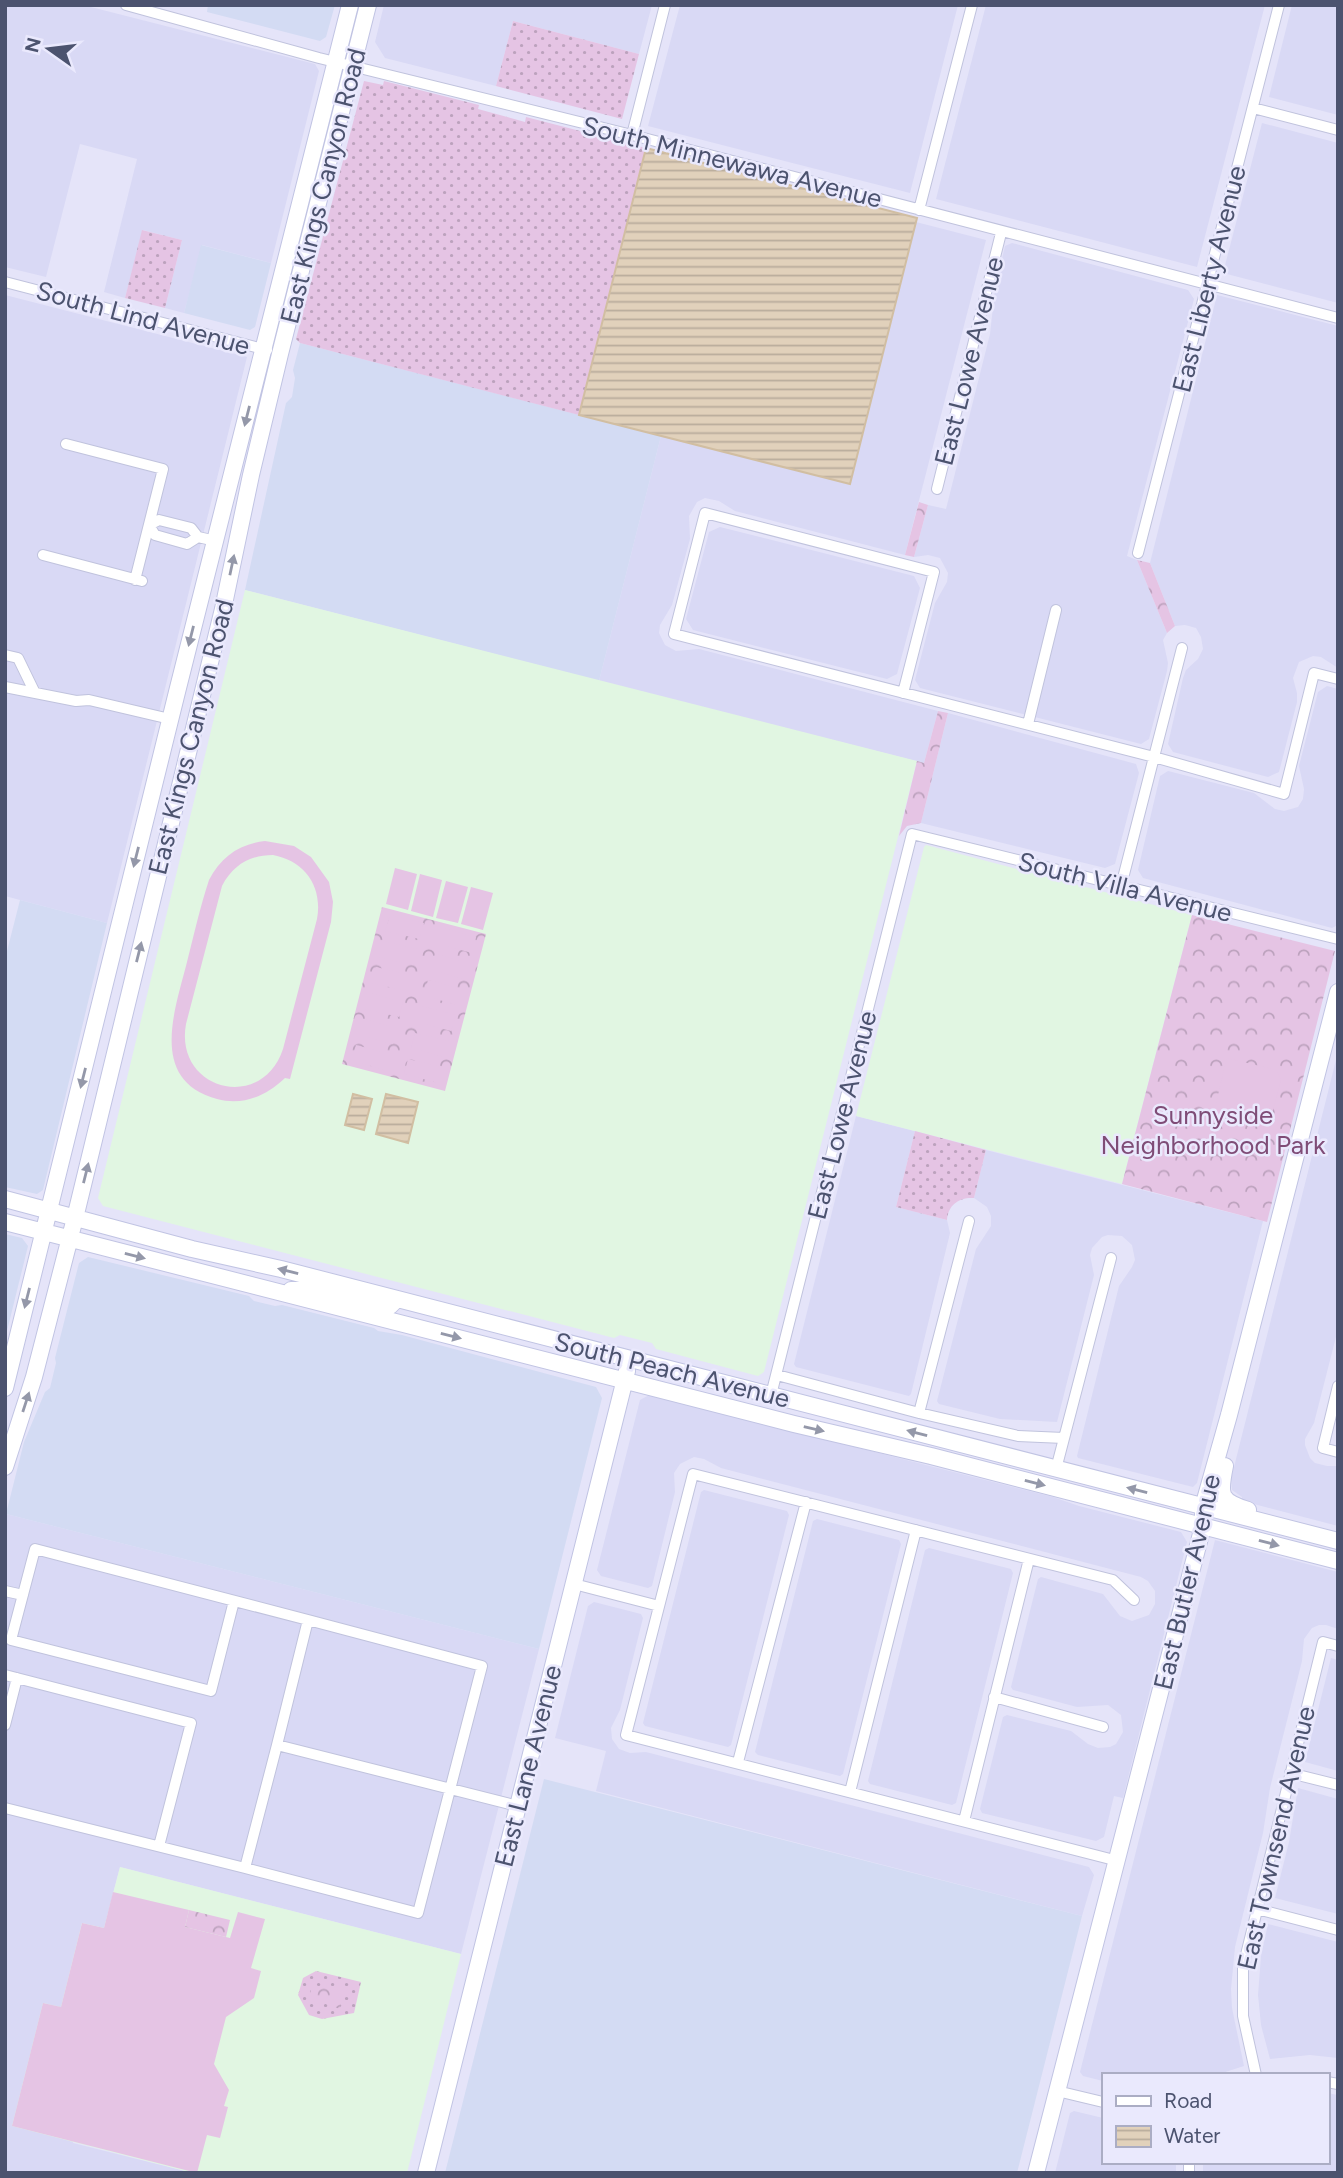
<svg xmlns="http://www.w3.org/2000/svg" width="1343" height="2178" font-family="Figtree,sans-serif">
  <defs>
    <pattern id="grass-dots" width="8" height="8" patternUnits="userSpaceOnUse" patternTransform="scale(1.75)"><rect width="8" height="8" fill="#e5c4e4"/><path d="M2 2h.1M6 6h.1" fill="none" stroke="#bca2bd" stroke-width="1.8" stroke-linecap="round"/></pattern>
    <pattern id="forest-crowns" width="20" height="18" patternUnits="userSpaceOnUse" patternTransform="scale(1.75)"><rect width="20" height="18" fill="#e5c4e4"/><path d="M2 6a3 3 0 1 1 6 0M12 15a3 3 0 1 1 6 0" fill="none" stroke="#bca2bd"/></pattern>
    <pattern id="water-rules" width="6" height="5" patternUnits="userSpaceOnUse" patternTransform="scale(1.75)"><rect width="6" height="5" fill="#e1d1bb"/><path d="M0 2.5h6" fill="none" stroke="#b9ac9c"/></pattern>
  </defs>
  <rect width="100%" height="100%" fill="#e5e4f9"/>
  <!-- residential -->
  <path fill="#d9d9f5" d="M5,5H83L315,64L319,71L271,263L202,245L184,313L165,308L182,240L143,230L125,298L104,292L137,159L80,144L46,277L5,267Z
    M384,5H652L639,54L513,21L496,86L385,58L375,42Z
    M680,5H958L910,193L648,126Z
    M986,5H1265L1197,267L936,199Z
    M1292,5H1338V115L1269,97Z
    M1262,123L1338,143V303L1223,273Z
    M916,222L986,240L905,555L735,511L719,501L705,498L697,502L689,516L690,539L672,605L660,625L659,633L665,645L676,651L699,649L938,711L924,763L599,681L661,436L850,484Z
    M1012,243L1188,290L1194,299L1127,556L1137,560L1167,633L1163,640L1168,663L1167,671L1149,739L1141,744L920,688L915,680L935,603L947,582L948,573L940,558L928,555L914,557L928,505L946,509L990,334L995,289L1005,246Z
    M5,295L247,357L107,923L5,896Z
    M1217,295L1338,326V668L1321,657L1313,656L1299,662L1293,678L1297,693V702L1279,772L1268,777L1173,752L1168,744L1183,678L1186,670L1198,659L1203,649L1201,637L1196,628L1185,625L1175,626L1150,563Z
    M720,527L914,576L920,588L897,674L887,679L693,630L686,619L709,532Z
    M1327,686L1338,689V925L1332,928L1143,878L1138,870L1160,776L1168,771L1254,793L1275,809L1284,811L1298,807L1303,799L1304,789L1299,766L1318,692Z
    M948,713L1136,764L1139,773L1115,864L1105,868L921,823Z
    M1338,1052V1329L1314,1423L1305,1439V1445L1310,1458L1315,1463L1327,1466H1338V1526L1242,1501V1497L1232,1490L1231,1479Z
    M856,1116L915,1131L896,1207L947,1220L950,1233L911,1394L909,1396L796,1367L794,1364Z
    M986,1150L1263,1221L1197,1483L1193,1487L1078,1458L1077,1456L1119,1286L1132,1267L1135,1260L1132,1245L1122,1236L1108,1235L1102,1237L1092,1248L1090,1255L1094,1275L1057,1422L1000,1419L939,1404L937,1401L976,1249L991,1226V1216L987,1207L974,1198Z
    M649,1395L1053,1497L1079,1506L1181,1532L1187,1542L1123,1798L1114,1796L1104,1837L1096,1841L982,1813L980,1809L1003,1717L1007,1715L1071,1731L1088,1744L1098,1748L1110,1747L1116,1744L1123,1732L1121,1715L1108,1705L1077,1707L1013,1690L1011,1687L1038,1579L1041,1577L1103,1594L1120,1616L1132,1621L1149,1615L1155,1604V1591L1148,1581L1141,1577L721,1468L704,1459L694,1457L680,1464L674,1473L675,1492L652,1586L648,1588L601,1576L597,1570L640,1400Z
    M704,1490L787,1511L789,1515L731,1745L728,1747L645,1726L643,1723L701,1492Z
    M6,1514L539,1649L461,1954L120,1867L104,1928L82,1923L61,2008L44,2003L73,2143L193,2173H5Z
    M817,1519L899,1540L901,1544L843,1774L840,1776L758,1755L755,1752L813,1521Z
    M1215,1540L1338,1572V1629L1326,1625H1319L1312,1628L1304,1639L1302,1661L1270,1788L1263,1833L1235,1947L1231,1989L1232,2008L1244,2066L1216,2075H1103V2081L1083,2076L1080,2072Z
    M929,1548L1011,1569L1013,1573L956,1803L952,1805L870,1784L868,1781L925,1550Z
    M594,1602L641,1614L643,1618L620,1710L611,1728L612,1739L619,1749L630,1753L646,1752L1089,1867L1094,1875L1082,1916L596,1791L606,1751L555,1738L588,1606Z
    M1331,1658L1338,1660V1771L1305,1762Z
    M1298,1788L1338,1799V1914L1275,1898L1289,1842Z
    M1268,1924L1338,1942V2058L1310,2055L1270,2059L1261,2025L1258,1995L1261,1956Z
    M1327,2093L1338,2095V2173H1203V2162H1327Z
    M1074,2111L1103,2118V2162H1176V2173H1055L1070,2113Z"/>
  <!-- commercial -->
  <path fill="#d3dbf3" d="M208,5H335L326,37L320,41L207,12Z
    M201,245L271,263L255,327L250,330L184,313Z
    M300,343L661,436L599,681L245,590L286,403L292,397L295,378L293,370Z
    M20,900L107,923L43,1190L37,1194L5,1187V959Z
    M5,1234L22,1238L28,1246L5,1339Z
    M88,1257L249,1296L254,1301L275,1306L282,1305L374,1328L378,1331L402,1335L596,1387L602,1398L539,1649L6,1514L24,1442L45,1392L50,1388L56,1363L55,1358L79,1263Z
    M544,1779L1082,1916L1017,2173H445Z"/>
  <!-- education -->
  <path fill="#e1f6e2" d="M245,590L917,761L764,1372L758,1376L656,1349L652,1343L620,1335L614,1338L103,1206L98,1198Z
    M926,845L1192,915L1122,1184L856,1116L924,847Z
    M120,1867L461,1954L407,2173H193L12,2126L43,2003L61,2007L82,1923L104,1928Z"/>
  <!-- grass -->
  <path fill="url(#grass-dots)" d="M513,21L639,54L622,119L496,86Z
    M364,81L383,85L384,81L479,105L478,109L525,122L526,117L646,148L579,415L300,343L296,339Z
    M142,230L182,240L165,308L125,298Z
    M915,1131L986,1150L974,1198C959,1197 948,1205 947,1220L896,1207Z
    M316,1971L361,1982L354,2013L322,2019L309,2015L298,1995L303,1978Z"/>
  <!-- forest -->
  <path fill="url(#forest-crowns)" d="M919,502L928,505L914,557L905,555Z
    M1137,560L1150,563L1175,626L1167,633Z
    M938,711L948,713L921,823L907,826L899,836L917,761L924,763Z
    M382,907L486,934L445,1091L342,1064Z
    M1192,915L1335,951L1267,1222L1122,1184Z
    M189,1910L230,1920L226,1937L185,1927Z
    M312,1985L344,1990L340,2009L309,1998Z"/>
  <!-- pitch -->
  <path fill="#e5c4e4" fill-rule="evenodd" d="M265,841L294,846L311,857L329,882L333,902L331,922L290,1079L285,1078C266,1096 243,1106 217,1099C148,1080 175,1010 187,962C194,935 200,907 209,880C221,857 239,844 265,841ZM273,855C305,861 323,887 317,919L283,1049C262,1113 174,1090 186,1024L222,886C233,865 250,855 273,855Z
    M395,868L417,874L408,910L386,904Z
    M420,874L442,880L433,917L411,911Z
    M446,881L468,887L458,923L436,918Z
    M471,887L493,893L483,930L461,924Z
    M390,915L424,923L419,939L385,931Z
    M442,928L476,937L472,953L438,944Z
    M383,941L417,949L413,965L379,957Z
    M435,954L469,963L465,979L431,970Z
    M376,967L410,975L406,991L372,983Z
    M428,980L462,989L458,1005L424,996Z
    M369,993L403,1002L399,1017L365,1009Z
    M421,1006L456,1015L451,1031L417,1022Z
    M363,1019L397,1028L393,1044L359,1035Z
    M415,1033L449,1041L445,1057L411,1048Z
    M356,1045L390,1054L386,1070L352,1061Z
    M1227,1058L1276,1070L1281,1080L1269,1125L1214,1111Z
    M408,1059L442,1067L438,1083L404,1074Z
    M113,1892L189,1910L185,1927L230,1938L238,1912L265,1919L251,1968L261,1971L254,1998L226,2017L214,2064L229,2090L224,2106L228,2107L220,2138L207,2135L197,2173L12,2126L43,2003L61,2007L82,1923L104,1928Z"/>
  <!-- water -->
  <path fill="url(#water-rules)" stroke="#d1bea2" stroke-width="2" d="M646,148L917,218L850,484L579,415Z
    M353,1094L372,1099L364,1130L345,1125Z
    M386,1094L418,1102L408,1143L376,1134Z"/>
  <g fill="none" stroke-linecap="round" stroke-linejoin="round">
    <!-- street casing -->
    <g stroke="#c0c3dd" stroke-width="12">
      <path id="street" d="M126,5L319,58L632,135L1338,318
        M1253,108L1338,130
        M632,135L665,5
        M919,210L972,5
        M5,282L267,350
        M66,444L163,469L135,580
        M937,489L1001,233
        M198,537L187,544L155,535L149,525L159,520L191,528L198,537L216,541
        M1138,553L1279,5
        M43,555L142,581
        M1182,648L1154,757L1284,794L1314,673L1338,679
        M5,655L18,658L34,691
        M5,687L76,701L89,700L170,719
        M903,693L934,572L705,513L674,634C834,675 994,716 1154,757L1121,886
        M1028,724L1056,610
        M777,1375L919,1413L1018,1436L1064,1438
        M1338,1386L1323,1448L1338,1452
        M771,1395L912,834L1338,939
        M919,1413L969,1221
        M1056,1469L1111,1258
        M574,1584L659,1606
        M5,1591L23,1595
        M234,1601L211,1691L11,1640L35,1549L308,1620L277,1745L518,1806
        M5,1675L191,1723L159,1846
        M994,1697L1103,1727
        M5,1725L17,1678
        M738,1762L806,1502
        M1290,1773L1338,1785
        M850,1792L916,1530
        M5,1808L245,1868L277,1745
        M964,1821L1029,1559
        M1118,1861L626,1735L693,1474L1113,1580L1134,1600
        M245,1868L418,1913L482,1666L308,1620
        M1257,1909L1338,1930
        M1256,2075L1243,2016V1967L1323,1642L1338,1646
        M1327,2082L1338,2084
        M1057,2091L1103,2102
        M1189,2173V2162"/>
    </g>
    <!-- secondary casing -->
    <g stroke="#c1c4e3" stroke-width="18">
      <path id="secondary" d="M5,1199L192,1249L281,1269L1338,1541
        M5,1222L794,1424L931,1456L1338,1561
        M291,1290H312L381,1307L390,1306L397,1299
        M5,1388L177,692L350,5
        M1225,1466C1219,1495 1219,1501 1248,1510
        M5,1467L34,1377L75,1218L223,609L251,475L280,354L368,5
        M426,2173L627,1371
        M1036,2173L1203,1526V1507L1229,1415L1338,992"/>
    </g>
    <!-- street -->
    <use href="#street" stroke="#fff" stroke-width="10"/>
    <!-- secondary -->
    <use href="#secondary" stroke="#fff" stroke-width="16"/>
  </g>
  <!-- one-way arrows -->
  <defs><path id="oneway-solid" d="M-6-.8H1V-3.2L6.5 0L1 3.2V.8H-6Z" transform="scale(1.75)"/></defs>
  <g fill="#9498a9">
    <use href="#oneway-solid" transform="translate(247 416) rotate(104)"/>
    <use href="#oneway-solid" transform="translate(232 565) rotate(-78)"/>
    <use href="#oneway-solid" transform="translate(191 636) rotate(104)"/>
    <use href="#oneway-solid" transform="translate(136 857) rotate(104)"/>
    <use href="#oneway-solid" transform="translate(139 952) rotate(-76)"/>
    <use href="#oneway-solid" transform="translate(83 1078) rotate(104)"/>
    <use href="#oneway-solid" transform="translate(86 1173) rotate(-76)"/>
    <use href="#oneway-solid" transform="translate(135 1256) rotate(14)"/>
    <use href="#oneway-solid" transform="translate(288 1271) rotate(-166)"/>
    <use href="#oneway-solid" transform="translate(27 1298) rotate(104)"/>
    <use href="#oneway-solid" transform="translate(451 1336) rotate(14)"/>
    <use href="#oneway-solid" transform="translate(26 1402) rotate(-72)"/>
    <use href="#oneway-solid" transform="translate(814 1429) rotate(13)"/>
    <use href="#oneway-solid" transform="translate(917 1433) rotate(-165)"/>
    <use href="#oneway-solid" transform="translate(1035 1483) rotate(14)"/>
    <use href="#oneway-solid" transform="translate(1137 1490) rotate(-166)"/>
    <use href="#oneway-solid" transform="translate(1269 1543) rotate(15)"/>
  </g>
  <g text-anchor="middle" stroke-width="5" stroke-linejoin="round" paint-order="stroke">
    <!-- street labels -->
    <g font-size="26" fill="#4c536f" stroke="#eae9fd">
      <text transform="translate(732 162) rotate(14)" y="9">South Minnewawa Avenue</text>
      <text transform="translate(323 186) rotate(-76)" y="9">East Kings Canyon Road</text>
      <text transform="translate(1209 279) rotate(-76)" y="9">East Liberty Avenue</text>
      <text transform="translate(143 318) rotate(15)" y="9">South Lind Avenue</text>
      <text transform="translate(969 361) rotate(-76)" y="9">East Lowe Avenue</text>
      <text transform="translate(191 737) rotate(-76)" y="9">East Kings Canyon Road</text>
      <text transform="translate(1125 887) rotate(14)" y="9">South Villa Avenue</text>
      <text transform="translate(842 1115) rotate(-76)" y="9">East Lowe Avenue</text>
      <text transform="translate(672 1370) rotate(14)" y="9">South Peach Avenue</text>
      <text transform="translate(1187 1582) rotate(-77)" y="9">East Butler Avenue</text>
      <text transform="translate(528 1766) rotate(-76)" y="9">East Lane Avenue</text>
      <text transform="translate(1276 1838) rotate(-77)" y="9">East Townsend Avenue</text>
    </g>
    <!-- park labels -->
    <g font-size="26" fill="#7f4c77" stroke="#eae9fd">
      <text x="1213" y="1124">Sunnyside<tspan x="1213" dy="30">Neighborhood Park</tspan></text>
    </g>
  </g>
  <!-- border -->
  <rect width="1343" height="2178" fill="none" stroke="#4c536f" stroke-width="14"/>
  <!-- legend -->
  <rect x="1102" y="2073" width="228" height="91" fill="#eae9fd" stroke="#abadc4" stroke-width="2"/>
  <rect x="1116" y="2096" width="35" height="10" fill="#ffffff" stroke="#abadc4" stroke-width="2"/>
  <text x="1164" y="2108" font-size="21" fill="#4c536f">Road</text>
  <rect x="1116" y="2126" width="35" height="21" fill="url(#water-rules)" stroke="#abadc4" stroke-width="2"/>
  <text x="1164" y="2143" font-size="21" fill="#4c536f">Water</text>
  <!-- north arrow -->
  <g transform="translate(49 49) rotate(284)" stroke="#eae9fd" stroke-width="5" paint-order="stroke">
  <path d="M0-5L12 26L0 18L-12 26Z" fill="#4c536f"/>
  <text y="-10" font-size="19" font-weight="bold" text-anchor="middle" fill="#4c536f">N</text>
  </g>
</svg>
